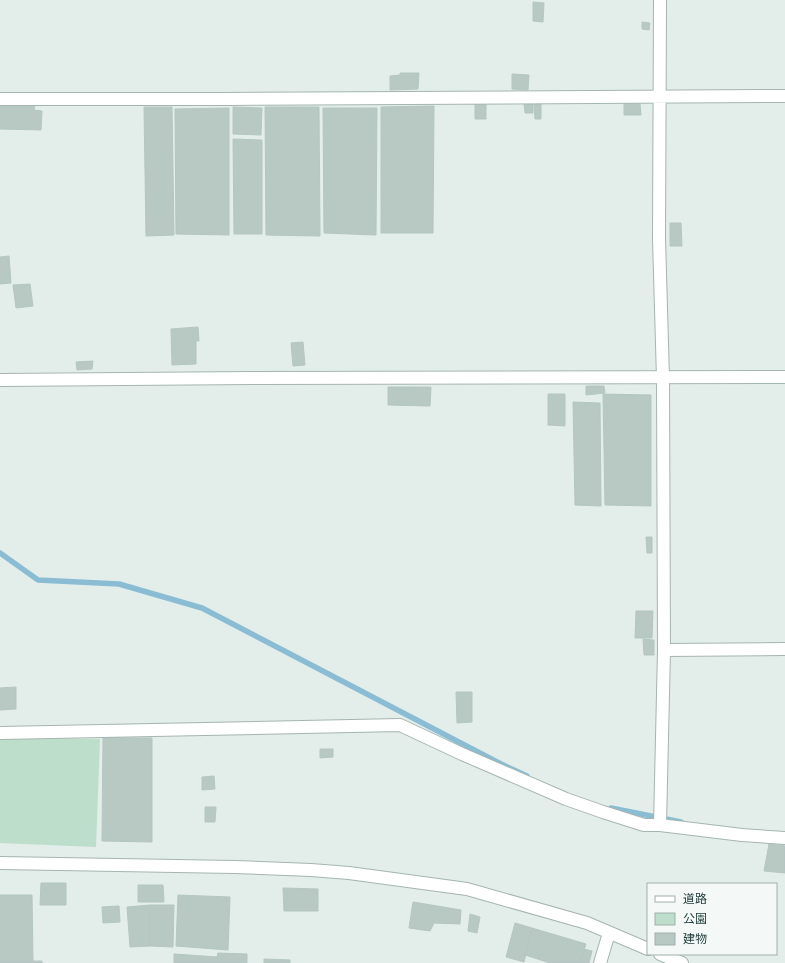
<svg xmlns="http://www.w3.org/2000/svg" width="785" height="963" font-family="Inter,'Noto Sans JP',sans-serif">
  <rect width="100%" height="100%" fill="#e3edea"/>
  <!-- green -->
  <path fill="#bcdeca" d="M0,738L100,739L96,847L0,843Z"/>
  <g fill="none" stroke-linecap="round" stroke-linejoin="round">
    <!-- stream -->
    <path stroke="#8abdd3" stroke-width="5.5" d="M0,553L38,580L119,584L202,608L501,764L527,776
      M611,808L681,822"/>
  </g>
  <!-- building -->
  <path fill="#b8c8c3" stroke="#b5c7c2" d="M533,2L544,3L543,22L533,21Z
    M642,22L650,23L649,30L642,29Z
    M400,73H419L418,89L390,90V76L400,75Z
    M512,74L529,75L528,90L512,89Z
    M35,104L34,110L42,111L41,130L0,129V105Z
    M475,104H486V119H475Z
    M524,104H533V113H525Z
    M534,104H541V119H535Z
    M624,104H640L641,115H624Z
    M434,106L433,233H381V107Z
    M144,107H172L174,235L146,236Z
    M233,107L262,108L261,135L233,134Z
    M265,107H319L320,236L266,235Z
    M229,108V235L176,234L175,109Z
    M323,108H377L376,235L324,233Z
    M233,139L262,140V234H234Z
    M670,223H681L682,246H670Z
    M9,256L11,283L0,284V257Z
    M30,284L33,306L16,308L13,285Z
    M198,327L199,341H196V364L172,365L171,329Z
    M303,342L305,365L293,366L291,343Z
    M93,361L92,369L77,370L76,362Z
    M586,386H604L605,393L586,395Z
    M388,387H431L430,406L388,405Z
    M548,394H565V426L548,425Z
    M603,394L651,395V506L605,505Z
    M573,402L600,403L601,506L575,505Z
    M646,537H652V553H647Z
    M636,611H653L652,638H635Z
    M643,639L654,640V655H644Z
    M16,687V709L0,710V688Z
    M456,692H472V722L457,723Z
    M103,738H152V842L102,841Z
    M320,749H333V757L320,758Z
    M214,776L215,789L202,790V777Z
    M205,807H216L215,822H205Z
    M769,844L785,846V873L764,871Z
    M41,883H66V905H40Z
    M138,885H163L164,902H138Z
    M283,888L318,889V911H284Z
    M0,895H32L33,961H42V963H0Z
    M178,895L230,897L228,950L176,946Z
    M413,902L461,910L460,924L434,923L430,931L409,928Z
    M150,905V946L130,947L127,907Z
    M150,905H174L173,947L150,946Z
    M119,906L120,922L103,923L102,907Z
    M470,914L480,917L477,933L468,931Z
    M515,923L532,928L524,962L506,957Z
    M532,928L586,944L580,963H550L525,955Z
    M584,949L592,951L589,963H580Z
    M218,953L247,954V963H174V954L217,957Z
    M264,959L290,960V963H264Z"/>
  <g fill="none" stroke-linecap="round" stroke-linejoin="round">
    <!-- street casing -->
    <g stroke="#a5b5b2" stroke-width="14">
      <path id="street" d="M660,0L659,239L663,378L664,650L660,825
        M0,99H228L785,96
        M0,380L252,378L785,377
        M664,650L785,649
        M0,733L400,725L462,754L566,799L603,812L644,825H660L742,835L785,838
        M0,863L235,867L311,870L349,873L467,889L587,923L648,949
        M660,954L682,963
        M600,963L609,933"/>
    </g>
    <!-- street -->
    <use href="#street" stroke="#fff" stroke-width="12"/>
  </g>
  <!-- legend -->
  <rect x="647" y="883" width="130" height="72" fill="#f4f9f7" stroke="#a0afac"/>
  <rect x="655" y="896" width="20" height="6" fill="#ffffff" stroke="#a0afac"/>
  <text x="683" y="903" font-size="12" fill="#223f3b">道路</text>
  <rect x="655" y="913" width="20" height="12" fill="#bcdeca" stroke="#a0afac"/>
  <text x="683" y="923" font-size="12" fill="#223f3b">公園</text>
  <rect x="655" y="933" width="20" height="12" fill="#b8c8c3" stroke="#a0afac"/>
  <text x="683" y="943" font-size="12" fill="#223f3b">建物</text>
</svg>
